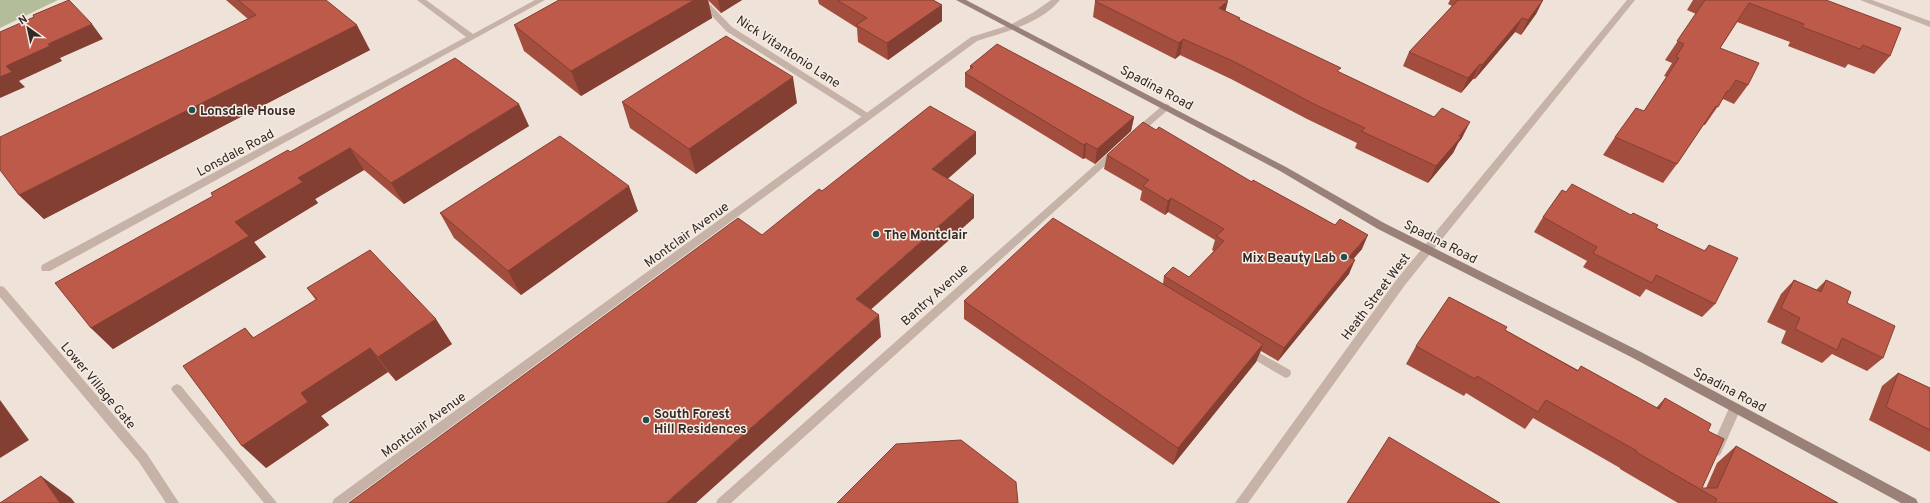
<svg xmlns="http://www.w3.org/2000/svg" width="1930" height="503" font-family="Overpass,sans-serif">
  <rect width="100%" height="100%" fill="#efe3d9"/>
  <!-- green -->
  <path fill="#b4bd9a" d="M0,0H58L0,28Z"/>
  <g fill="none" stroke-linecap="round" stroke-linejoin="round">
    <!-- lane -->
    <path fill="#c6b2a6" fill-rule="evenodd" d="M697,0H706L732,27L871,115L872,117L871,119H865L726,31Z
      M1166,104L1169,105L1170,107L1169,109L1140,134H1134L1132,132L1134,130L1163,105Z
      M1116,148L1121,151L1119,153L731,503H716L718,499L1113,149Z
      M1247,346L1290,370L1291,373L1290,376L1286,378L1282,376L1243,353L1242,350L1243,347Z
      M177,384L181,386L277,503H264L173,392L171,389L173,386Z
      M1735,403L1739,405L1741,408L1722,451L1720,455L1716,456L1712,455L1710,451L1729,408L1731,405Z"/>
    <!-- street -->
    <path fill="#c6b2a6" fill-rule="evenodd" d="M417,0H426L473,34L535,0H545L50,271H42L41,268L42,265L466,37Z
      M1051,0H1060C1040,24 1005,32 977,41L347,503H332L334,499C546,344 759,192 971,37L1010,25L1034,12Z
      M1627,0H1635L1405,285L1248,503H1235L1397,279Z
      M1860,0H1872L1930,21V27Z
      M0,286L4,287L147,454L179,503H166L139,462L0,297Z"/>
    <!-- secondary -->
    <path fill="#998178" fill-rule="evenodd" d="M956,0H966L1286,167L1384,223L1641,352L1916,499L1918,503H1901L1633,358L1378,229L1280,171Z"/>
  </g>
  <!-- wall -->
  <path fill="#a34d3f" d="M226,0H326L370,50L44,219L19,195L248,19Z
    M559,0H708L712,18L581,96L524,51L514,25Z
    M708,0H742L721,13Z
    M818,0H933L942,5V21L888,60L858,42L857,28L819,4Z
    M1450,0H1543L1536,14L1521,35L1515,32L1475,79H1473L1461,93L1403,66L1409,52L1452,6L1448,4Z
    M1693,0H1826L1890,56L1874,74L1848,64L1845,68L1788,46L1790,42L1737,22L1720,48L1748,85L1734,104L1723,99L1705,125H1703L1677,164L1663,183L1603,155L1615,137L1644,111L1667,77L1664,76L1672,63L1665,60L1696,14L1687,10Z
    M1095,1L1225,11L1240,20L1462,138L1458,143L1453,153L1428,183L1355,148L1357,143L1307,119L1231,79L1180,55L1175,59L1093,17Z
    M970,66L1134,117L1131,131L1095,164L1085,158L1083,159L965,87V73L970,69Z
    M622,102L797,103L696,174L630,128Z
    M529,126L404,204L364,170L315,199L318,203L254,242L266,257L113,349L91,328L213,196L211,193L290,152Z
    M1107,155L1362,249L1353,259L1349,274L1278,361L1261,351L1256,362L1173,465L964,319V301L1163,284L1164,276L1189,277L1214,251L1212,250L1215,240L1168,212L1165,215L1140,200L1142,191L1104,169Z
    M1566,192L1656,228L1704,251L1709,245L1715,304L1702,317L1646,289L1640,297L1583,267L1587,261L1534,232L1543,217Z
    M638,211L521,295L454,238L440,213Z
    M1794,280L1816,290L1826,280L1847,303L1883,358L1867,371L1832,354L1822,363L1781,343L1786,331L1767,322L1781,294Z
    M307,288L452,344L396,381L388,372L321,416L329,425L266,468L245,328L254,338L316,300Z
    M1505,330L1578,370L1581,366L1656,408L1665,398L1708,431L1702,488H1706L1717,463L1736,446L1838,503H1678L1620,469V468L1533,418L1525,429L1466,393L1464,396L1406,364L1416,346Z
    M1898,373L1930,388V452L1869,420L1882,386Z"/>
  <!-- shaded-wall -->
  <path fill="#843f33" d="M694,0H708L712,18L581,96L571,71Z
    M718,0H742L721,13Z
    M1543,0L1536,14L1521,35L1528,20Z
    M1228,1L1224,17L1219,8Z
    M942,5V21L888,60L887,43Z
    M1522,18L1515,32L1475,79L1482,65Z
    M92,24L103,39L60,58L62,61L19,81L25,87L0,98V77L6,66L48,44Z
    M357,25L370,50L44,219L19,195Z
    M1183,39L1180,55L1175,59L1179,43Z
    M1480,64L1473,79L1461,93L1468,78Z
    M793,77L797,103L696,174L689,149Z
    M519,104L529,126L404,204L391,183Z
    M1134,117L1131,131L1095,164L1097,149Z
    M1470,122L1462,138L1458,143L1453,153L1428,183L1436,166Z
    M976,132V154L933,192L932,169Z
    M1086,143L1085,158L1083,159L1084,145Z
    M350,148L364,170L315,199L318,203L254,242L266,257L113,349L91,328L235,222L298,178Z
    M629,186L638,211L521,295L508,271Z
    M974,195V218L858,321L856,299Z
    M1171,198L1168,212L1165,215L1168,201Z
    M1368,235L1362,249L1343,271L1349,257Z
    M1355,260L1349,274L1278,361L1284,348Z
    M879,315L881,337L696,503H666Z
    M436,319L452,344L396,381L378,357Z
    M1263,344L1256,362L1173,465L1178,448Z
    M370,348L388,372L321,416L329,425L266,468L242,446L301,393Z
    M0,400L29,440L0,458Z
    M41,476L71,498L75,503H60Z"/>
  <!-- building -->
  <path fill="#bd5a49" stroke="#843f33" d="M69,0L92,24L48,44L50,46L6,66L12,72L0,77V32L34,17L33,15Z
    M238,0H326L357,25L19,195L0,170V137L256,15Z
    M559,0H694L571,71L514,25Z
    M837,0H933L942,5L887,43L856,25L867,18Z
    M1096,0H1226L1228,1L1219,8L1240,18L1238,19L1341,68L1337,71L1434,117L1442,108L1470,122L1459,136L1461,137L1436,166L1361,131L1365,128L1312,103L1235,62L1183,39L1179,43L1095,1Z
    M1458,0H1543L1528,20L1522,18L1482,65L1480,64L1468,78L1409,52Z
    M1705,0H1826L1901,28L1890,56L1863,45L1860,49L1802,27L1804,24L1749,3L1720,48L1759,63L1748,85L1736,80L1729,91H1727L1718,107L1716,106L1677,164L1615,137L1636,108L1644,111L1679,58L1676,57L1684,44L1677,41Z
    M726,36L793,77L689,149L622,102Z
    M997,44L1134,117L1097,149L1086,143L1084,145L965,73L973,67L970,66Z
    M455,58L519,104L391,183L350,148L298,178L303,182L235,222L249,236L91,328L55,283L213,196L211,193L256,168L288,150L290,152Z
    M930,106L976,132L932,169L974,195L856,299L879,315L666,503H349L738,218L762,235L819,189L822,191Z
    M1143,122L1156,130L1159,127L1252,182L1253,180L1335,225L1340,219L1368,235L1349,257L1355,260L1284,348L1164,276L1173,267L1189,277L1224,241L1216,236L1224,229L1171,198L1168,201L1143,186L1149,180L1107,155Z
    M560,136L629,186L508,271L440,213Z
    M1572,184L1631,215L1633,213L1658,225L1656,228L1705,251L1709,245L1738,258L1715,304L1656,275L1652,283L1593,253L1597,247L1543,217L1562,190L1566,192Z
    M1053,218L1263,344L1178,448L964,301Z
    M370,250L436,319L378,357L370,348L301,393L308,402L242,446L183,366L245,328L253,338L317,299L307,288Z
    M1794,280L1821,292L1826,280L1839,286L1851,292L1847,303L1895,326L1883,358L1842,338L1837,350L1795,329L1800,318L1781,308Z
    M1449,297L1507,327L1505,330L1578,371L1581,366L1659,409L1665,398L1711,424L1708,431L1724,439L1702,488H1717L1736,446L1838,503H1715L1717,499L1636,452L1637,451L1546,400L1538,412L1477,376L1475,379L1416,346Z
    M1898,373L1930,388V430L1886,407Z
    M1389,437L1500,503H1347Z
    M961,440L1016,482L1018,503H837L896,444Z
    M41,476L60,503H0Z"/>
  <!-- markers -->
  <g fill="#1f5150" stroke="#f7ede5" stroke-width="1.5">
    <circle cx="192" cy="110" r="4"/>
    <circle cx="876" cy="234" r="4"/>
    <circle cx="1344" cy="257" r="4"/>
    <circle cx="646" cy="420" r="4"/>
  </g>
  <g text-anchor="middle" stroke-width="3" stroke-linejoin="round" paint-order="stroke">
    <!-- street labels -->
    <g font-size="13" fill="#332926" stroke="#f7ede5">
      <text transform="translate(789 51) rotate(33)" y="5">Nick Vitantonio Lane</text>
      <text transform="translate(1157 87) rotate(28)" y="5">Spadina Road</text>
      <text transform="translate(235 152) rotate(-28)" y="5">Lonsdale Road</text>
      <text transform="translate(686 234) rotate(-36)" y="5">Montclair Avenue</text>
      <text transform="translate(1441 241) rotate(27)" y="5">Spadina Road</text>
      <text transform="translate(934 294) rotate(-42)" y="5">Bantry Avenue</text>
      <text transform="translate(1375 296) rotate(-53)" y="5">Heath Street West</text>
      <text transform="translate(99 385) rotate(50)" y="5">Lower Village Gate</text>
      <text transform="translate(1730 389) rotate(28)" y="5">Spadina Road</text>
      <text transform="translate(423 424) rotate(-36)" y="5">Montclair Avenue</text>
    </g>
    <!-- poi labels -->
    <g font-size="13" font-weight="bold" fill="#332926" stroke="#f7ede5" text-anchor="start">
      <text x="200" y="115">Lonsdale House</text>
      <text x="884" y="239">The Montclair</text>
      <text x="1336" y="262" text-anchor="end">Mix Beauty Lab</text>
      <text x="654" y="418">South Forest<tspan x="654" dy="15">Hill Residences</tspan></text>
    </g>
  </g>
  <!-- north arrow -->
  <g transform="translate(28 28) rotate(327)" stroke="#f7ede5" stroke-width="3" paint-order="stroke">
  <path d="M0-3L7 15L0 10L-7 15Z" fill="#332926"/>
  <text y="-6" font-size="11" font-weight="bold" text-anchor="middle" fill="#332926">N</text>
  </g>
</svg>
